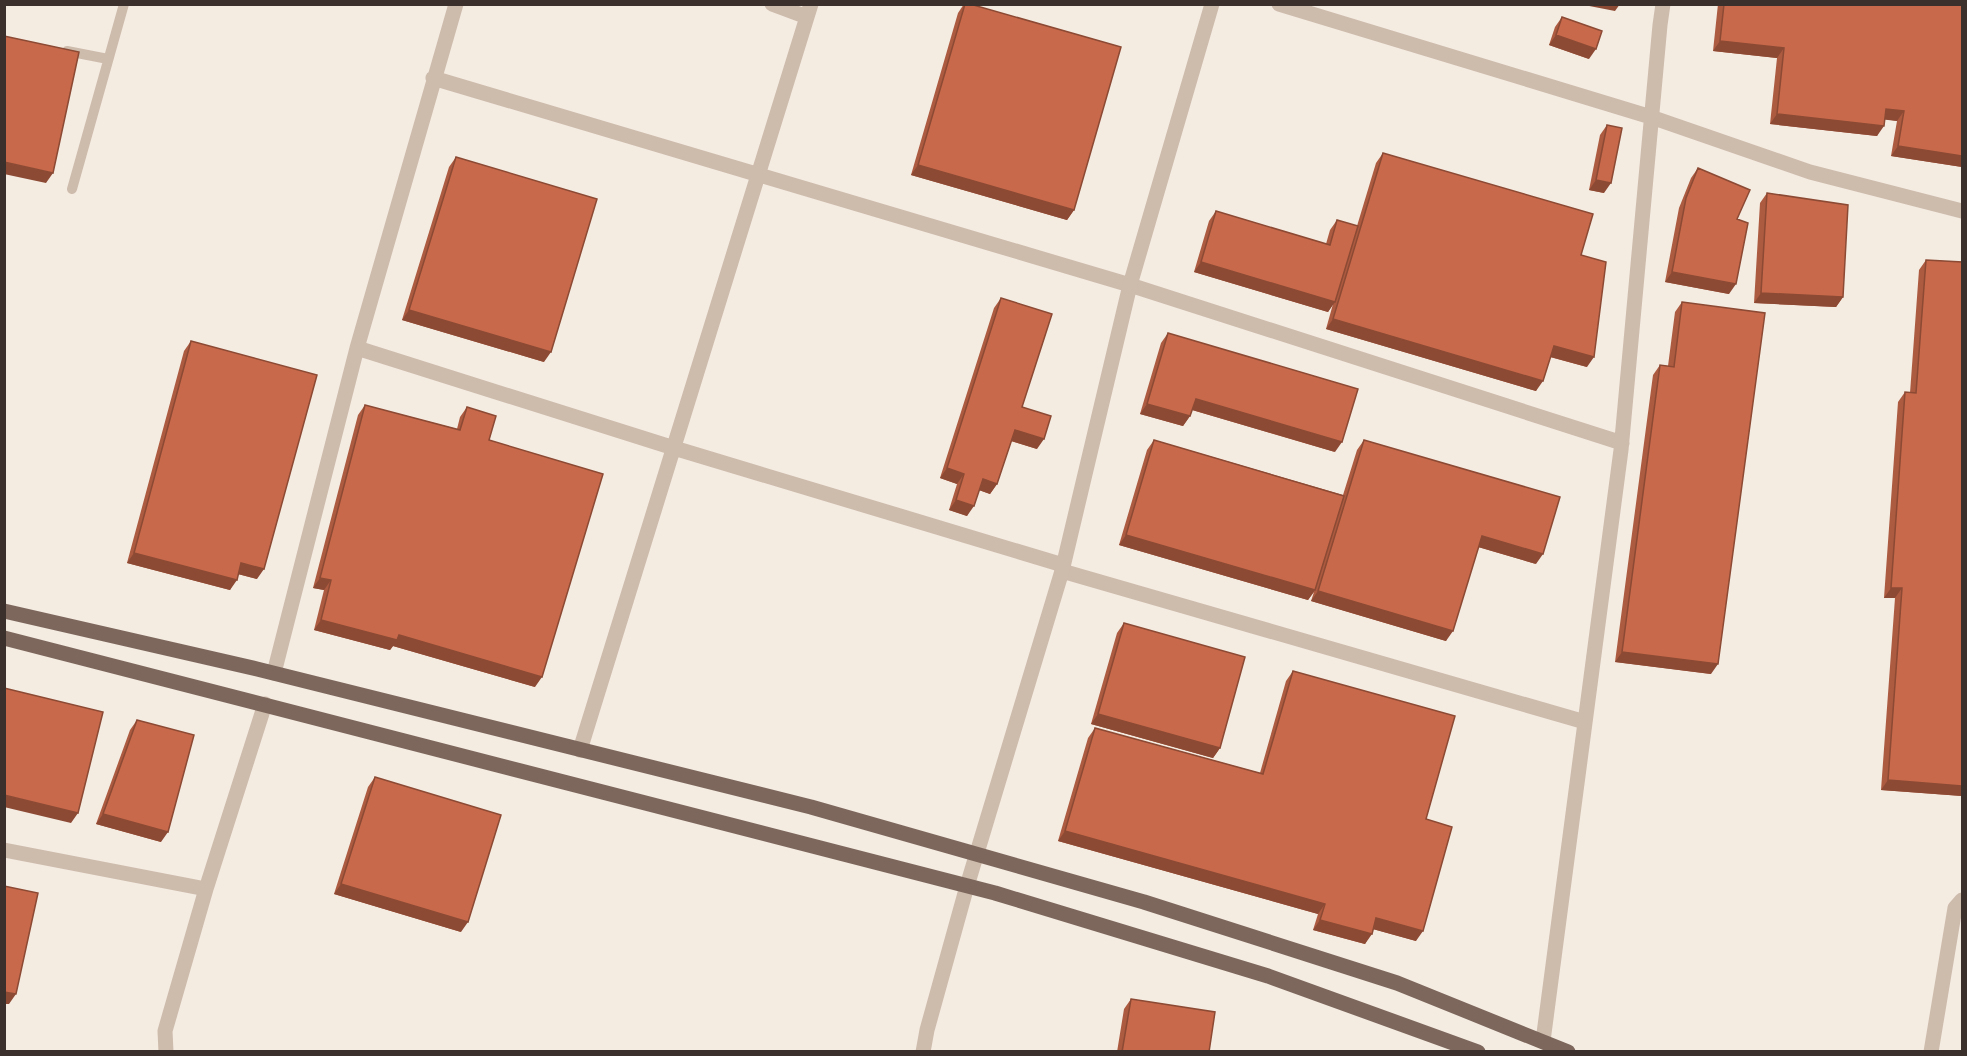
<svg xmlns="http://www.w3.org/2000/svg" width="1967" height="1056" font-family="'PT Sans',sans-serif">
  <rect width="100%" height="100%" fill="#f4ebe1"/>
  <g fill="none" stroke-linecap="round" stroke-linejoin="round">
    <!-- service -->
    <path stroke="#cdbbac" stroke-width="10" d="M67,51L108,59
      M72,189L124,4"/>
    <!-- minor -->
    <path stroke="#cdbbac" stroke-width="15" d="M772,4L807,17
      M1279,4L1651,117L1810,172L1962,211
      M433,78L1130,285L1622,443
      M357,348L674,448L1063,565
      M1062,571L1585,722
      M274,673L357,348L456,4
      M580,750L811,4
      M4,850L206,889
      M1543,1041L1621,450L1660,25L1663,4
      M166,1052L165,1031L206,889L265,704
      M923,1052L927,1030L967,886
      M1931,1052L1955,908L1962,900"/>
    <!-- tertiary -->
    <path stroke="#cdbbac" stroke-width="15" d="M967,886L1062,571L1130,285L1212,4"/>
    <!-- primary -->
    <path stroke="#7d675c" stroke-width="15" d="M4,611L257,669L811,807L1144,902L1397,983L1568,1052
      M4,638L995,893L1268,976L1478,1052"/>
  </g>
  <!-- wall -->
  <path fill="#ac5a40" d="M964,4H970L1074,210L1067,220L911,175L958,13Z
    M1718,4H1962V167L1891,156L1897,121L1885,119L1877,136L1770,124L1777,58L1713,51Z
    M1562,17L1589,59L1549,45L1555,27Z
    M1607,125L1604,193L1589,190L1600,135Z
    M1383,153L1581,255L1587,367L1550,357L1536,391L1326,329L1333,304L1328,312L1194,272L1209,221L1216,211L1326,244L1330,230L1337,220L1357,226L1376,163Z
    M456,157L544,362L402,320L449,167Z
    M1698,168L1737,219L1729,294L1665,282L1679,208L1691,178Z
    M1767,193L1843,297L1836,307L1754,303L1760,203Z
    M1926,260L1962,262V796L1881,790L1895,598H1884L1898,402L1905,392L1910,393L1919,270Z
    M1001,298L1022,407L1037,449L1011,441L997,484L990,494L979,490L967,516L949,510L957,484L940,478L994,308Z
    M1682,302L1711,674L1615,662L1653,375L1660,365L1668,366L1675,312Z
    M1168,333L1335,452L1192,410L1190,416L1183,426L1140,414L1161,343Z
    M191,341L257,579L238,574L230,590L127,563L184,351Z
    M365,405L457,429L460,417L467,407L489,440L535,687L393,646L390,650L314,630L324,590L313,588L358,415Z
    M1154,440L1343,495L1357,450L1364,440L1536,564L1478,547L1446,641L1311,601L1314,592L1308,600L1119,545L1147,450Z
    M1124,623L1220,748L1213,758L1091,724L1117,633Z
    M1293,671L1426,819L1416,941L1373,929L1365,944L1313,930L1318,914L1058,841L1088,738L1095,728L1260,773L1286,681Z
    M137,720L161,842L96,824L130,730Z
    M375,777L461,932L334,894L368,787Z
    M1131,999L1209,1052H1117L1124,1009Z"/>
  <!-- shaded-wall -->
  <path fill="#8c4a34" d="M1579,4H1620L1615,11Z
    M1556,35L1596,49L1589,59L1549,45Z
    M1720,41L1784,48L1777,58L1713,51Z
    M1886,109L1904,111L1897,121L1879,119Z
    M1777,114L1884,126L1877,136L1770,124Z
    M1898,146L1962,156V167L1891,156Z
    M4,162L53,173L46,183L4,174Z
    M918,165L1074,210L1067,220L911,175Z
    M1596,180L1611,183L1604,193L1589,190Z
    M1201,262L1335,302L1328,312L1194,272Z
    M1672,272L1736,284L1729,294L1665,282Z
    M1761,293L1843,297L1836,307L1754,303Z
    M409,310L551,352L544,362L402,320Z
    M1333,319L1543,381L1536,391L1326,329Z
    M1554,346L1594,357L1587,367L1547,356Z
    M1196,399L1342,442L1335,452L1189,409Z
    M1147,404L1190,416L1183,426L1140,414Z
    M1015,430L1044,439L1037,449L1008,440Z
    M947,468L964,474L957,484L940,478Z
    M983,479L997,484L990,494L976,489Z
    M956,500L974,506L967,516L949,510Z
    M1126,535L1315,590L1308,600L1119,545Z
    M1482,536L1543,554L1536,564L1475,546Z
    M134,553L237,580L230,590L127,563Z
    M241,563L264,569L257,579L234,573Z
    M320,578L331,580L324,590L313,588Z
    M1891,588H1902L1895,598H1884Z
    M1318,591L1453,631L1446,641L1311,601Z
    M321,620L399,635L542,677L535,687L393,646L390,650L314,630Z
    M1622,652L1718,664L1711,674L1615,662Z
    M1098,714L1220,748L1213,758L1091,724Z
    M1888,780L1962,786V796L1881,790Z
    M4,795L78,813L71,823L4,807Z
    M103,814L168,832L161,842L96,824Z
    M1065,831L1325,904L1318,914L1058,841Z
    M341,884L468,922L461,932L334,894Z
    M1376,918L1423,931L1416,941L1369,928Z
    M1320,920L1372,934L1365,944L1313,930Z
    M4,992L16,994L9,1004H4Z"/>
  <!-- building -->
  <path fill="#c8694b" stroke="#8c4a34" stroke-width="1.5" d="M965,4H970L1121,47L1074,210L918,165Z
    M1724,4H1962V156L1898,146L1904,111L1886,109L1884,126L1777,114L1784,48L1720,41Z
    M1562,17L1602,31L1596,49L1556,35Z
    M4,36L79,52L53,173L4,162Z
    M1607,125L1622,128L1611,183L1596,180Z
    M1383,153L1593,214L1581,255L1606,262L1594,357L1554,346L1543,381L1333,319Z
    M456,157L597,199L551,352L409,310Z
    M1698,168L1750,190L1737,219L1748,223L1736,284L1672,272L1686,198Z
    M1767,193L1848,205L1843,297L1761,293Z
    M1216,211L1330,245L1337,220L1358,226L1335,302L1201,262Z
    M1926,260L1962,262V786L1888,780L1902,588H1891L1905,392L1916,393Z
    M1001,298L1052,314L1022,407L1051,416L1044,439L1015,430L997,484L983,479L974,506L956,500L964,474L947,468Z
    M1682,302L1765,313L1718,664L1622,652L1660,365L1674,367Z
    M1168,333L1358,389L1342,442L1196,399L1190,416L1147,404Z
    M191,341L317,375L264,569L241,563L237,580L134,553Z
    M365,405L460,430L467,407L496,416L489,440L603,474L542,677L399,635L397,640L321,620L331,580L320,578Z
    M1154,440L1344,496L1315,590L1126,535Z
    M1364,440L1560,497L1543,554L1482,536L1453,631L1318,591Z
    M1124,623L1245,657L1220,748L1098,714Z
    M1293,671L1455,716L1426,819L1452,827L1423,931L1376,918L1372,934L1320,920L1325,904L1065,831L1095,728L1263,774Z
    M4,688L103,712L78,813L4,795Z
    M137,720L194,735L168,832L103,814Z
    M375,777L501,815L468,922L341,884Z
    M4,886L38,893L16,994L4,992Z
    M1131,999L1215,1012L1209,1052H1122Z"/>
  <!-- border -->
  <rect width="1967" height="1056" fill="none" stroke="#3b302b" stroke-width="12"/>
</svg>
